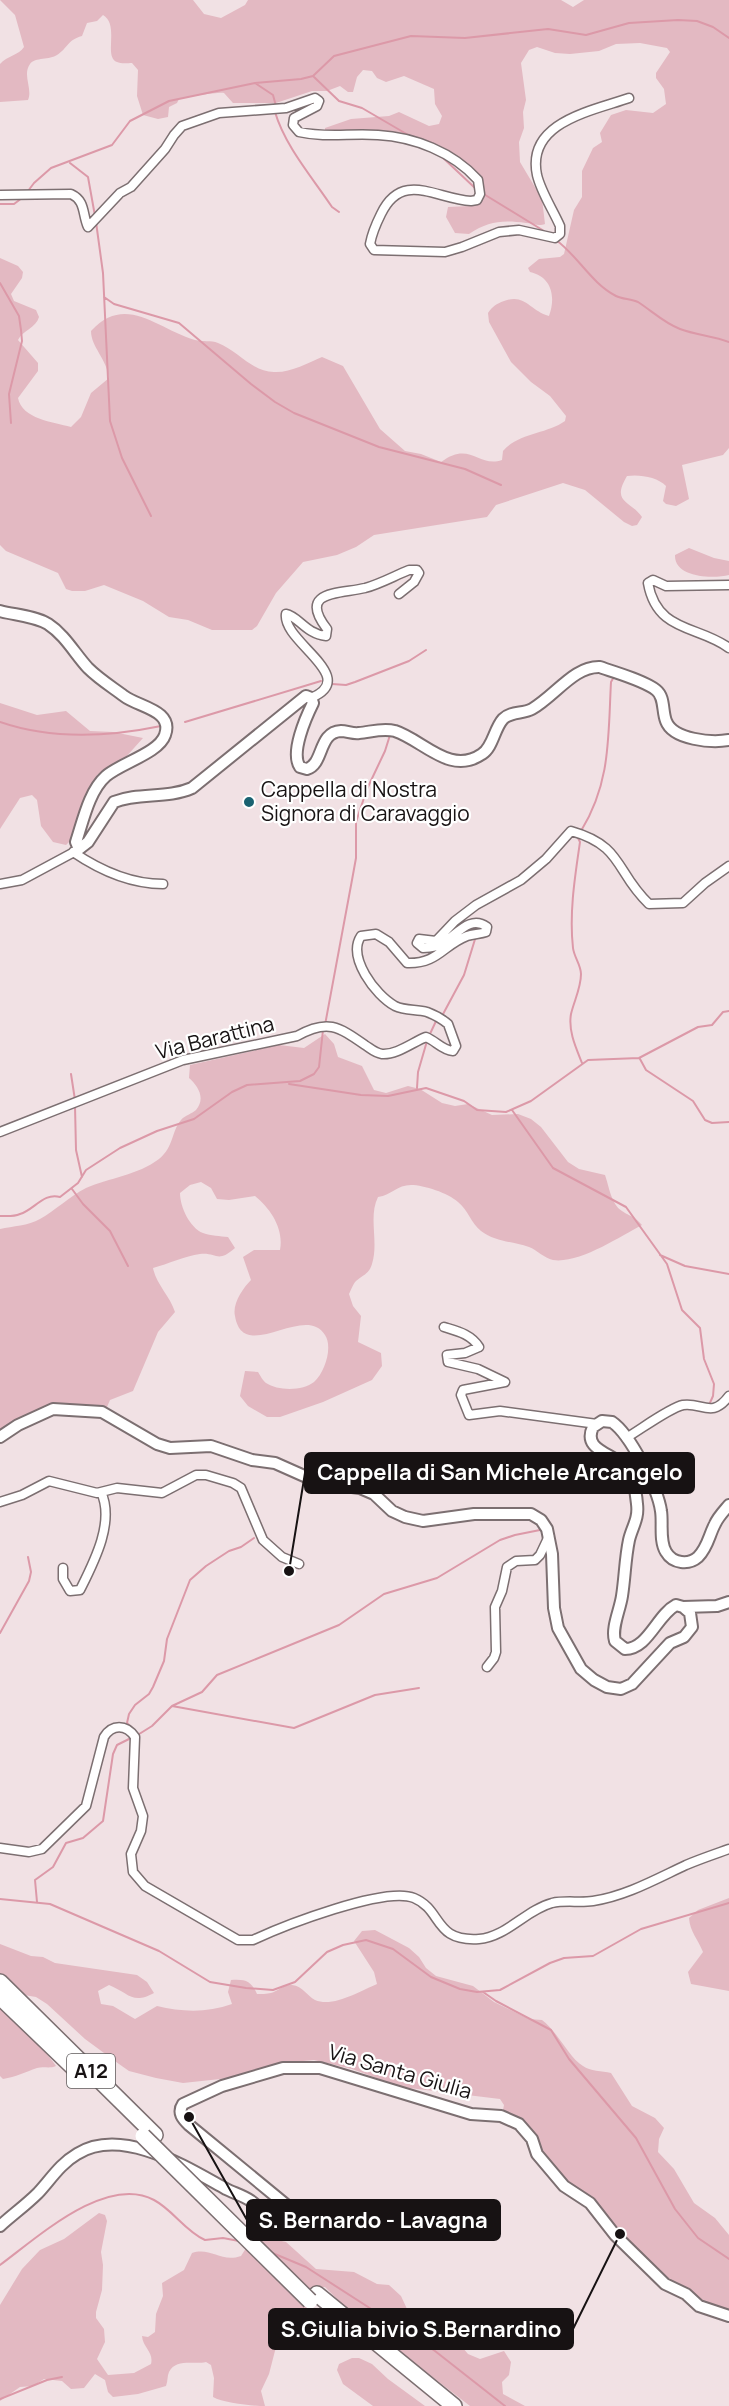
<svg xmlns="http://www.w3.org/2000/svg" width="729" height="2406" font-family="Manrope,sans-serif">
  <rect width="100%" height="100%" fill="#f1e1e4"/>
  <!-- green -->
  <path fill="#e3b9c2" d="M0,0H193L204,14L221,18L245,5L248,0H561L573,7L584,0H729V448L723,455L682,465L689,499L676,506L666,504L663,501L666,486C658,477 639,474 627,476C611,503 630,500 642,517L637,525L632,526L624,522L585,490L563,483L496,505L487,517L374,535L356,547L337,555L303,562L276,593L257,626L252,630H212L188,620L169,617L143,601L104,585L85,591H72L66,589L58,573L6,551L0,545V258L18,266L23,272L22,278L11,294L14,301L36,310L39,317C36,328 23,330 18,340L38,363V371L18,398C22,419 53,422 71,427L81,417L91,393L109,378C107,359 91,347 91,331C126,293 157,329 195,340C202,342 211,340 218,343C237,350 252,372 274,372C290,373 308,363 322,357L343,366L380,429L405,451L421,454L441,462C470,440 478,468 502,460L503,451C518,433 547,434 565,421L566,416L550,396L531,382L511,362L489,322L488,313C493,306 496,304 504,301C525,293 529,310 549,316C556,297 552,277 530,272L528,268L539,259L560,257L564,254L574,210L582,197V171L593,148L602,142L600,133L611,115L626,110L653,113L666,104L664,89L656,78V73L670,52L667,48L640,43L616,44L599,51L570,54L555,53L537,47L529,50L521,63L526,100L523,112L524,128L519,142L520,162L542,199L545,224C538,227 533,223 526,223C502,220 489,221 469,234L455,233L446,217L448,207L470,206L484,199L482,180L473,168L442,148L403,133L325,131V128L351,119L389,116L399,112L429,126L439,124L442,116L435,104L434,89L404,76L386,82L377,78L372,71L363,70L357,77L353,92H348L340,86L327,91H312L276,103H233L224,93C219,92 183,97 179,99L177,103L169,107L168,117L158,119L143,115L137,96L138,70L132,63C128,63 121,64 117,62C103,57 120,25 103,15L97,21L87,23L82,36C67,40 68,48 57,55C50,60 35,57 30,64C22,75 33,89 28,100L0,102V64C7,56 19,55 24,47L15,15Z
    M689,548L714,558L729,561V575C713,579 674,578 675,555Z
    M0,703L37,715L66,711L90,731L113,732L143,738L125,758L97,775L71,840L66,845L53,842L41,826L37,800L32,795L20,798L0,829Z
    M325,1034L334,1044L338,1057L362,1066L374,1090L386,1093L408,1086L420,1089L442,1103L455,1106L468,1104L492,1115L518,1114L531,1119L541,1127L568,1162L579,1169L605,1175C609,1186 611,1204 622,1211C631,1217 633,1215 642,1225C619,1237 579,1264 553,1260C544,1258 537,1250 529,1247C512,1241 495,1242 481,1231C471,1223 468,1210 458,1202C448,1193 424,1185 411,1185C397,1185 392,1195 378,1197C368,1217 379,1242 372,1264C369,1274 363,1275 356,1281C353,1284 351,1290 349,1294L353,1306L361,1316L358,1342L381,1353L382,1366L372,1380L323,1402L280,1417H267L248,1406L240,1396L245,1371L258,1372C260,1375 263,1381 266,1383C278,1391 303,1391 314,1382C325,1372 333,1347 325,1335C305,1302 243,1365 235,1316C232,1304 243,1288 251,1280L243,1257L254,1250H280C284,1229 271,1209 255,1196L229,1200L217,1199L211,1188L201,1182L190,1185L180,1193C180,1207 190,1228 203,1233C211,1236 220,1236 228,1237L235,1248C217,1264 217,1252 200,1254C185,1256 168,1264 153,1268C156,1284 170,1296 175,1312L158,1332L133,1391L110,1400L107,1407L59,1403L36,1413L0,1433V1229C13,1226 28,1226 40,1219C56,1210 70,1196 86,1188C109,1178 138,1175 159,1159C174,1147 171,1132 181,1120C185,1115 192,1114 196,1110C206,1098 198,1086 189,1078L190,1065L279,1045L304,1048Z
    M729,1898V1991L691,1984L688,1972L703,1952C698,1939 690,1932 689,1918L698,1910Z
    M375,1930L409,1948L419,1957L426,1968L436,1976L473,1986L494,2002L529,2019L542,2020C559,2033 569,2058 583,2066C590,2071 602,2071 611,2073L632,2106L655,2118L664,2128L659,2139L658,2152L674,2169L694,2203L715,2218L729,2235V2311L702,2301L665,2278L569,2186L503,2110L504,2105L500,2099L401,2087L352,2069L314,2060L281,2063L239,2077L183,2083L156,2078L129,2071L119,2064L85,2039L47,2004L36,1997L24,1995L8,2013C22,2033 43,2046 56,2066C49,2069 44,2066 37,2068C25,2072 16,2077 3,2079L0,2076V1944L31,1956L43,1957L55,1963L137,1975L147,1982L154,1993C132,2005 129,1993 109,1985L98,1991L101,2004L113,2006L135,2019L157,2006C182,2012 207,2013 232,2004L228,1992L231,1980C246,1979 251,1981 257,1994C261,1994 267,1994 271,1993C278,1991 284,1984 292,1985C303,1986 307,1996 315,2000C333,2008 360,1991 377,1984L374,1972L354,1941L362,1931Z
    M99,2213L105,2215L107,2221L101,2252L103,2265L102,2290L96,2312V2318L104,2329L105,2342L97,2359L108,2375L134,2373L151,2364C154,2352 143,2348 142,2336L148,2337L155,2332L156,2314L163,2296L162,2283L184,2270L192,2253C211,2247 221,2263 241,2256L248,2245L269,2238L286,2242L316,2269L354,2272L377,2284L389,2285L401,2296L407,2309L418,2316L431,2318L451,2334L468,2354L480,2359L504,2351L511,2362L509,2375L502,2382L503,2394L525,2406H470L417,2365L402,2357L356,2318L325,2287H319L310,2308L320,2317V2323L309,2329L286,2322L280,2324L277,2330V2343L269,2374L261,2391L265,2406C253,2406 223,2403 213,2397L214,2378L211,2365L206,2362C194,2365 176,2358 169,2372C167,2376 168,2381 166,2386L138,2394L113,2397L108,2392L105,2380L95,2374L84,2388L71,2389L62,2381L44,2379L33,2386L20,2387L0,2401V2305L22,2269L40,2250L64,2239Z
    M352,2358H359L372,2364L388,2379L425,2406H373L343,2384L337,2370L339,2364Z"/>
  <g fill="none" stroke-linecap="round" stroke-linejoin="round">
    <!-- stream -->
    <path stroke="#dc99a8" stroke-width="2" d="M313,76L339,101L362,108L410,136
      M255,83L273,95L276,106
      M275,112C285,146 312,177 332,207L339,212
      M440,155L475,188
      M70,163L88,177L95,216
      M28,191L34,183L51,168L112,145L130,121L169,101L255,83L301,79L313,76L334,56L411,36L465,38L548,29L586,35L629,23L678,20L697,21L713,27L729,38
      M482,193L544,231
      M0,204H14L22,198
      M96,222L103,273L110,421L122,458L151,516
      M556,240C578,256 591,283 616,296C622,299 631,299 638,302C652,311 664,323 680,329C696,335 713,336 729,342
      M0,283L19,316L21,330L22,341L9,394L11,423
      M104,297L114,304L179,323L251,384L275,402L294,413L379,447L465,469L501,485
      M332,684L346,685L355,682L409,661L426,650
      M0,722C52,740 108,737 161,726
      M185,722L321,681
      M581,831C611,782 608,737 611,682L615,675
      M578,838L580,842C575,876 569,913 573,948C574,957 581,965 581,974C581,988 574,1001 571,1014C568,1031 576,1048 582,1063
      M442,1016L464,975L476,936
      M325,1025L352,880L356,858V822L367,789L385,751L390,735
      M429,1036L437,1019
      M640,1059L646,1070L693,1101L705,1120L712,1123L729,1122
      M71,1074L75,1100
      M289,1084L361,1095L388,1096L426,1088L464,1101L477,1110L506,1112L531,1101L588,1060L639,1058L698,1027L712,1025L723,1012L729,1011
      M417,1088L418,1072L427,1041
      M75,1106L76,1150L82,1177
      M512,1110L553,1168L626,1207L667,1264L682,1310L700,1328L704,1359L714,1384L713,1396L709,1405
      M72,1189L83,1204L110,1231L128,1266
      M0,1216C7,1216 13,1217 20,1214C34,1210 44,1192 60,1197L78,1183L86,1170L120,1148L157,1131L194,1119L232,1092L247,1085L300,1081L314,1074L319,1067L323,1030
      M660,1255L685,1266L729,1274
      M0,1633L29,1581L31,1572L28,1557
      M172,1706L294,1728L375,1695L419,1688
      M132,1728L127,1723L129,1714L135,1705L149,1694L153,1687L164,1661L167,1639L190,1580L206,1566L229,1551L241,1547L254,1538
      M136,1736L152,1726L172,1706L202,1692L217,1675L339,1625L384,1594L437,1578L500,1540L515,1535L540,1530
      M0,1899L50,1904L159,1951L210,1982L246,1988L273,1990L295,1982L327,1952L343,1945L366,1940L393,1949L431,1977L460,1989L477,1992L500,1990L550,1963L564,1958L593,1956L641,1929L729,1903
      M37,1902L35,1880L53,1867L66,1843L83,1838L103,1821L113,1754L117,1745L131,1738
      M483,1992L496,2001L551,2030L569,2059L636,2138L675,2209L698,2238L729,2259
      M270,2252L306,2267L379,2314L435,2351L505,2406
      M0,2265C37,2238 106,2174 154,2200C173,2210 185,2231 205,2240L223,2238L239,2241
      M0,2399L47,2380L62,2377"/>
    <!-- minor casing -->
    <g stroke="#7c6f71" stroke-width="11">
      <path id="minor" d="M0,195L71,194C86,201 82,214 88,227L120,193L131,187L165,149L174,135L182,126L219,113L286,108L315,98L319,101L317,106L294,118L293,125L299,132C325,138 351,133 378,135C414,137 453,152 478,180L480,194L477,200L471,201C436,199 402,170 381,214C376,224 372,233 370,244L374,250L445,252L462,247L499,232L519,230L555,238L560,234V226C553,210 541,192 537,175C526,122 592,111 629,98
        M729,585L666,586L653,580L648,583C657,633 698,625 729,648
        M311,698C361,677 282,642 286,614C298,616 306,634 326,636L327,629C297,590 340,594 365,588C380,584 394,576 409,570H417L419,573L414,582L399,594
        M73,852C101,871 130,884 163,884
        M0,884L22,880L76,851
        M0,1132L183,1060L297,1036C327,1019 338,1026 365,1045C371,1049 375,1053 382,1054C397,1055 413,1042 426,1037C436,1041 442,1050 453,1051L456,1046L448,1024C442,1019 435,1015 427,1012C417,1009 405,1011 395,1006C375,995 347,957 361,936L376,934L389,942L407,963C438,964 443,945 467,936C473,934 480,934 486,932L487,927C468,913 454,940 437,946C433,947 428,948 423,948L417,943L419,939L436,941L455,921L476,905L521,880L546,859L571,831C624,846 615,872 649,904L683,903L705,883L729,866
        M444,1327C457,1331 471,1334 479,1347L465,1353L447,1355L448,1362L478,1369L505,1382L463,1390L461,1395L469,1415L500,1411L597,1424
        M626,1438C640,1430 669,1408 683,1405C702,1402 712,1419 729,1396
        M0,1502L22,1495L49,1481L97,1493L117,1488L162,1493L196,1475H206L233,1483L241,1488L263,1540L282,1557L299,1564
        M63,1568V1579L70,1591L80,1590C94,1562 115,1522 101,1492
        M487,1667L494,1658L496,1652L495,1607L502,1591L507,1567L516,1561L535,1560L540,1555L549,1536
        M0,1848L29,1852L42,1849L86,1806L104,1737C112,1724 126,1724 135,1737L133,1788L143,1816L141,1831L131,1854L133,1872L145,1886L238,1940H253C283,1926 385,1886 414,1898C443,1910 433,1942 479,1939C506,1937 526,1910 552,1903C565,1900 580,1903 593,1901C626,1896 656,1879 686,1865C700,1859 715,1854 729,1849"/>
    </g>
    <!-- tertiary casing -->
    <g stroke="#7c6f71" stroke-width="14">
      <path id="tertiary" d="M0,611C15,615 35,616 48,624C65,635 75,654 88,668C99,679 112,687 124,696C138,707 174,710 165,735C159,753 121,763 106,776C89,791 83,821 76,842L79,849L88,842L114,802C139,792 167,799 192,788L306,696L311,698L313,703C306,717 290,753 300,767L307,769C324,764 318,732 341,731C347,731 353,734 359,733C371,732 382,728 395,731C423,740 450,776 482,754C493,747 494,729 503,719C511,711 523,714 532,709C556,695 574,666 600,667C616,673 643,680 656,690C665,697 662,711 666,721C673,740 712,743 729,740
        M0,1437L18,1425L53,1409L102,1412L157,1444L170,1448L211,1446L252,1460L275,1463L320,1483L360,1488L374,1494L392,1511L405,1517L423,1521L474,1514H531L541,1520L547,1529L552,1554L554,1608L558,1628L581,1669L594,1680L607,1687L621,1689L632,1684L670,1643L684,1637L692,1627L690,1613L683,1607L676,1605C657,1615 648,1649 625,1649L615,1641C611,1628 620,1610 622,1596C625,1577 625,1559 629,1540C632,1527 639,1519 637,1504C636,1490 633,1477 624,1466C612,1453 582,1450 593,1427L602,1421L612,1422C630,1434 658,1489 661,1511C663,1523 659,1541 666,1552C673,1564 689,1565 698,1557C708,1547 709,1535 715,1524C718,1517 724,1511 729,1505
        M683,1607L717,1606L729,1602
        M0,2226C12,2215 26,2205 38,2193C51,2179 60,2164 77,2154C122,2126 186,2167 226,2189C234,2193 244,2196 251,2201C263,2209 276,2230 292,2227L297,2220L290,2208L189,2125C183,2119 177,2113 183,2104L222,2086L283,2068H320L471,2114L501,2116L519,2124L532,2139L537,2154L564,2186L590,2203L615,2235L665,2284L686,2294L699,2306L729,2316"/>
    </g>
    <!-- motorway casing -->
    <g stroke="#7c6f71" stroke-width="18">
      <path id="motorway" d="M0,1982L155,2135
        M0,1997L77,2071
        M317,2294L454,2406"/>
    </g>
    <!-- minor -->
    <use href="#minor" stroke="#fff" stroke-width="8"/>
    <!-- tertiary -->
    <use href="#tertiary" stroke="#fff" stroke-width="10"/>
    <!-- motorway -->
    <use href="#motorway" stroke="#fff" stroke-width="15"/>
    <!-- motorway-bridge casing -->
    <g stroke="#7c6f71" stroke-width="18" stroke-linecap="butt">
      <path id="motorway-bridge" d="M143,2136L310,2301"/>
    </g>
    <!-- motorway-bridge -->
    <use href="#motorway-bridge" stroke="#fff" stroke-width="15"/>
  </g>
  <!-- markers -->
  <circle fill="#1a6271" stroke="#fff" stroke-width="2" cx="249" cy="802" r="6"/>
  <g text-anchor="middle" stroke-width="4.5" stroke-linejoin="round" paint-order="stroke">
    <!-- shield labels -->
    <rect fill="#fff" stroke="#5d595a" stroke-width="1.5" x="67" y="2054" width="48" height="34" rx="4.5"/>
    <g font-size="20" font-weight="bold" fill="#171213">
      <text x="91" y="2078">A12</text>
    </g>
    <!-- poi labels -->
    <g font-size="21" fill="#171213" stroke="#fff" text-anchor="start">
      <text x="261" y="797">Cappella di Nostra<tspan x="261" dy="24">Signora di Caravaggio</tspan></text>
    </g>
    <!-- street labels -->
    <g font-size="21" fill="#171213" stroke="#fff">
      <text transform="translate(215 1038) rotate(-14)" y="7">Via Barattina</text>
      <text transform="translate(400 2072) rotate(16)" y="7">Via Santa Giulia</text>
    </g>
  </g>
  <!-- callouts -->
  <path fill="none" stroke="#171213" stroke-width="2" d="M289 1571L305 1473M189 2117L247 2220M620 2234L573 2329"/>
  <g fill="#171213" stroke="#fff" stroke-width="2">
    <circle cx="289" cy="1571" r="6"/>
    <circle cx="189" cy="2117" r="6"/>
    <circle cx="620" cy="2234" r="6"/>
  </g>
  <g fill="#171213" stroke="#171213" stroke-width="2">
    <rect x="305" y="1453" width="389" height="40" rx="6"/>
    <rect x="247" y="2200" width="253" height="40" rx="6"/>
    <rect x="269" y="2309" width="304" height="40" rx="6"/>
  </g>
  <g font-size="22" text-anchor="middle" font-weight="bold" fill="#fff">
    <text x="500" y="1480">Cappella di San Michele Arcangelo</text>
    <text x="373" y="2228">S. Bernardo - Lavagna</text>
    <text x="421" y="2337">S.Giulia bivio S.Bernardino</text>
  </g>
</svg>
